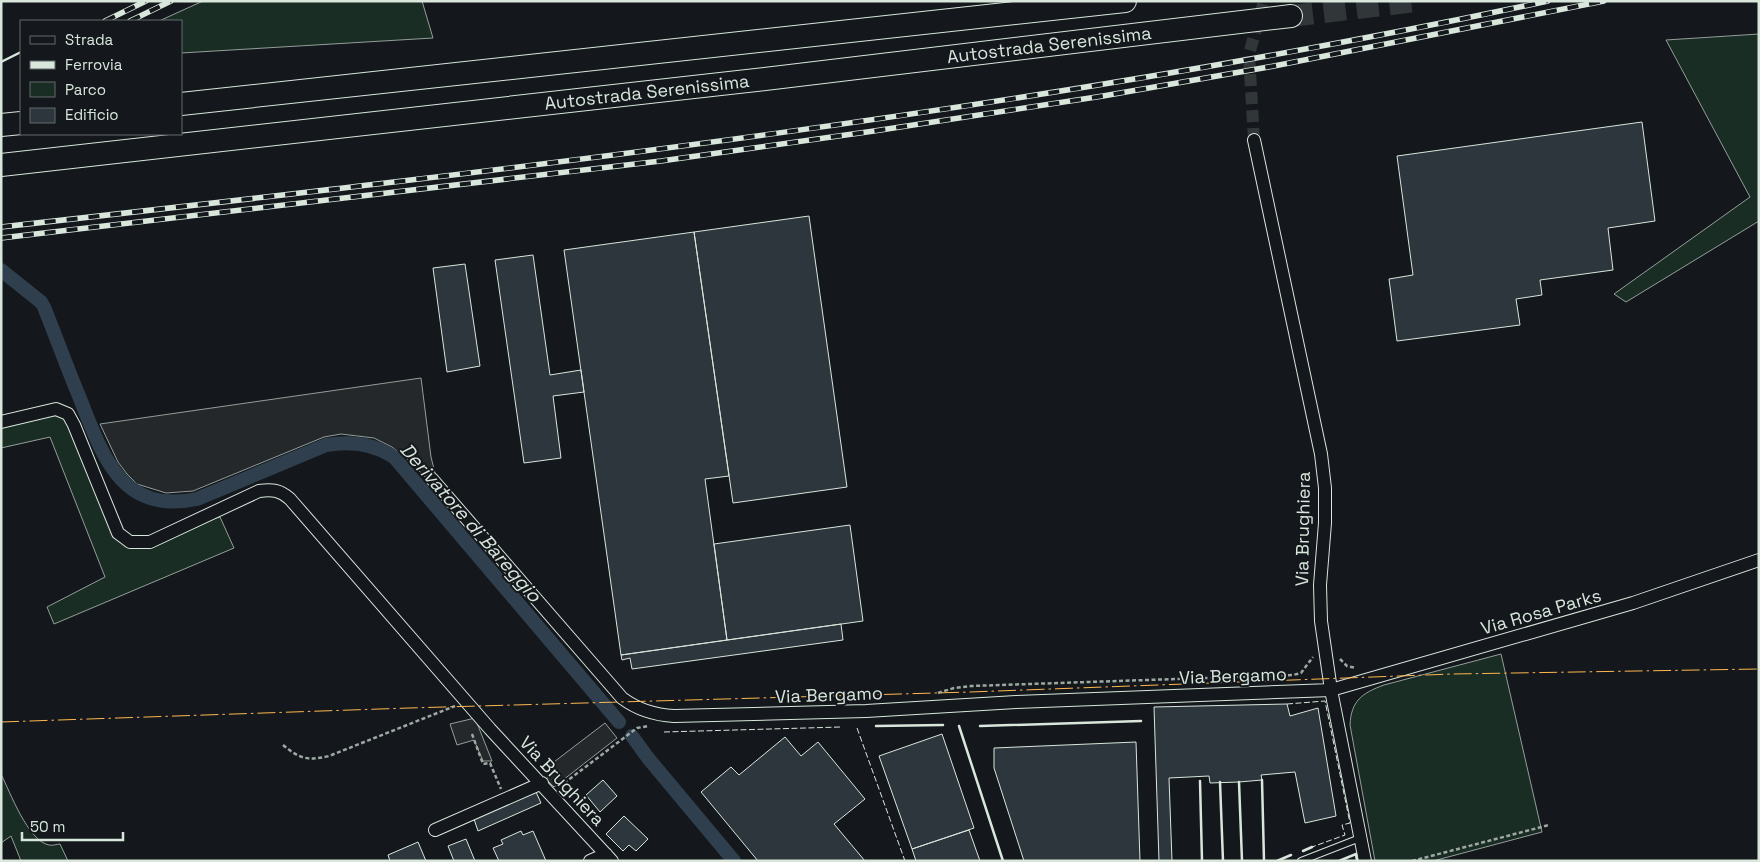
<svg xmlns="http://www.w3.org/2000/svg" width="1760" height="862" font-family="'Space Grotesk',sans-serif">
  <rect width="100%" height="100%" fill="#14181c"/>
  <!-- green -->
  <path fill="#1a2d24" stroke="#939e99" d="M203,1H422L433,38L181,53V21H159Z
    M1759,34V221L1626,302L1614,294L1750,197L1666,40Z
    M49,413L67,417L123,543L220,517L234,548L54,624L47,607L105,577L50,437L1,448V426Z
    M1501,654L1542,832L1433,861H1375L1350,725C1351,701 1362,693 1384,685Z
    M1,774C10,792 28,841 49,845C52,846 57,844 60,844L68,861H21L11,836L1,843Z"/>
  <!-- parking -->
  <path fill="#24282b" stroke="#939e99" d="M421,378L431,457L436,477L429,481L406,458L392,447L374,438L341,434L324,437L193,491L166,493L137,484L127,474L118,462L100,424Z
    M475,718L492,761H483L474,740L457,745L450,724Z
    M605,723L617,738L554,787L546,779L555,772L550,765Z"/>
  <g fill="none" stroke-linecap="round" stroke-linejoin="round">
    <!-- canal -->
    <path stroke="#2f3f4d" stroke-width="14" d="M1,270L41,302L44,307C56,337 67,367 79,396C102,454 120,515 197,499L326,445C350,441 373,443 394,457L619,722
      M632,736L648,758L734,861"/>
  </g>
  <!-- building -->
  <path fill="#2c363c" stroke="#d8e6dc" d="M1642,122L1655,221L1608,228L1613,270L1540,280L1542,295L1516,299L1520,325L1397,341L1389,279L1413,275L1397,156Z
    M809,216L847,487L733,503L694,232Z
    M694,232L729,476L705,479L727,640L621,655L564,250Z
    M533,255L550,375L581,370L584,392L553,396L561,458L524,463L495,260Z
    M465,264L480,366L447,372L433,268Z
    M850,525L863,621L727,640L714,544Z
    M841,624L843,640L632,669L630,658L622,660L621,655Z
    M1287,704L1290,716L1318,708L1336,816L1305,823L1295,772L1261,775L1262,780L1239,782L1210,783L1209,776L1169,778L1172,861H1159L1154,707Z
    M942,734L974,828L912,849L879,756Z
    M785,737L801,756L818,742L865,799L834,824L865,861H758L701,792L731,767L739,775Z
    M1136,742L1140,861H1024L994,768V748Z
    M603,780L617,796L600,812L586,795Z
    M536,792L541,803L478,831L474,819Z
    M624,816L648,839L636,851L629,845L623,851L606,834Z
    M969,830L980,861H916L912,849Z
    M521,831L523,835L533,831L546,861H499L493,848L503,844L501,840Z
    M466,839L475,861H454L448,846Z
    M418,842L426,861H390L388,855Z"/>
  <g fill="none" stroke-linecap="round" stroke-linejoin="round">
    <!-- minor-tunnel -->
    <path stroke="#313739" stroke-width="12" stroke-dasharray="12 6" stroke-linecap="butt" d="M1254,140L1249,54L1264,1"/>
    <!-- motorway-tunnel -->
    <path stroke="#313739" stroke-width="22" stroke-dasharray="22 11" stroke-linecap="butt" d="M1291,16L1416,1"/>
    <!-- service casing -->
    <g stroke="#d8e6dc" stroke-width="8">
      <path id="service" d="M1301,861L1360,838"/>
    </g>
    <!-- minor casing -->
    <g stroke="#d8e6dc" stroke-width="14">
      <path id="minor" d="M1254,140L1321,454L1325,488V523L1320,585L1321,621L1331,690L1365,861
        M1,422L56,409L68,414L74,425L118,533L130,542H150L259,491C272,489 280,490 290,499L490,729L612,861
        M432,479L622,698C638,710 654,715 674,716L866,711L1016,702L1331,690L1633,603L1759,560
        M435,830L542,783
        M590,861L606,854"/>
    </g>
    <!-- motorway casing -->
    <g stroke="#d8e6dc" stroke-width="24">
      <g id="motorway">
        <path d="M181,104L1125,1"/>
        <path d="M1,125L21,123"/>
        <path id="s1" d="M1,165L765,79L1291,16"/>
      </g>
    </g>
    <!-- path -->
    <path stroke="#9da8a2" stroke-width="2.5" stroke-dasharray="4 2.5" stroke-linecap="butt" d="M1340,659L1347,666L1356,668
      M938,693L954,688L971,686L1293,675L1301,673L1313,657
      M472,734L483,764L490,763L501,789
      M283,745C300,759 307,761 329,756L455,706
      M559,787L637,728L649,726
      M1412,861L1549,825"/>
    <!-- service -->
    <use href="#service" stroke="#14181c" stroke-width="6"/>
    <!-- minor -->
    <use href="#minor" stroke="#14181c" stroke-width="12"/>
    <!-- motorway -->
    <use href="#motorway" stroke="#14181c" stroke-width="22"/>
    <!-- rail casing -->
    <g stroke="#d8e6dc" stroke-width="5.5">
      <path id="rail" d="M105,21L146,1
        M130,21L171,1
        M1,227C519,169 1038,110 1548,1
        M1,238L661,161L874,131L1103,96L1274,66L1604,1"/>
    </g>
    <!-- rail -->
    <use href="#rail" stroke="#14181c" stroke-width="4" stroke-dasharray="11" stroke-linecap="butt"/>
    <!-- fence -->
    <path stroke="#d8e6dc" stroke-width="1" stroke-dasharray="6 2.5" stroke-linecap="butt" d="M1287,704L1325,701L1350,823L1342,825L1345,835L1312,847
      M857,728L905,861
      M664,732L841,727"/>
    <!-- wall -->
    <path stroke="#d8e6dc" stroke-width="2.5" d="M1,62L21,52
      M876,726L943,725
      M959,726L1003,861
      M980,726L1141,721
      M1262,780L1264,861
      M1200,781L1202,861
      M1220,782L1223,861
      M1239,782L1242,861
      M1303,851L1312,847
      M1277,861L1291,855
      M1339,861L1356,854L1357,861"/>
    <!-- power -->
    <path stroke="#ffb74d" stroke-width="1" stroke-dasharray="18 4 2.5 4" stroke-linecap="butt" d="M1,722L409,708L970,692L1453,674L1759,669"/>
  </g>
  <g text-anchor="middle" stroke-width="4" stroke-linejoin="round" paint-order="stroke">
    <!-- street labels -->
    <g font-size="18" fill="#d8e6dc" stroke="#14181c">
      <text dy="6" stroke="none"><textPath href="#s1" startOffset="1055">Autostrada Serenissima</textPath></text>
      <text dy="6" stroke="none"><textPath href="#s1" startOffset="650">Autostrada Serenissima</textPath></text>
      <text transform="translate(1303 529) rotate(-89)" y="6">Via Brughiera</text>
      <text transform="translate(1541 612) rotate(-16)" y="6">Via Rosa Parks</text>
      <text transform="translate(1233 676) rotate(-2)" y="6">Via Bergamo</text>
      <text transform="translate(829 695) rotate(-2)" y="6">Via Bergamo</text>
      <text transform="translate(562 781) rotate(47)" y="6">Via Brughiera</text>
    </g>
    <!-- water labels -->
    <g font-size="19" font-style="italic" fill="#d8e6dc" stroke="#14181c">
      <text transform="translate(471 522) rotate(49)" y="7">Derivatore di Bareggio</text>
    </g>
  </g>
  <!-- border -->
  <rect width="1760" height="862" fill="none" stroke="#d8e6dc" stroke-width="5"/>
  <!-- legend -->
  <rect x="20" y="20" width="162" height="115" fill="#14181c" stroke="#626a69"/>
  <rect x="30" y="36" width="25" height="8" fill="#14181c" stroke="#626a69"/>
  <text x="65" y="45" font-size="15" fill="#d8e6dc">Strada</text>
  <rect x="30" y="61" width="25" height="8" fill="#d8e6dc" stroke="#626a69"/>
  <text x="65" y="70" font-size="15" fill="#d8e6dc">Ferrovia</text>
  <rect x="30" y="82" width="25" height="15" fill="#1a2d24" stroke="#626a69"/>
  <text x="65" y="95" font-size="15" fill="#d8e6dc">Parco</text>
  <rect x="30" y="108" width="25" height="15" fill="#2c363c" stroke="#626a69"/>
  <text x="65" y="120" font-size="15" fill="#d8e6dc">Edificio</text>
  <!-- scale -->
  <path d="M22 832v8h101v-8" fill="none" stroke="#d8e6dc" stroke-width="2.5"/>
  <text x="30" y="832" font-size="15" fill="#d8e6dc" stroke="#14181c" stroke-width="4" paint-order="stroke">50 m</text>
</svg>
